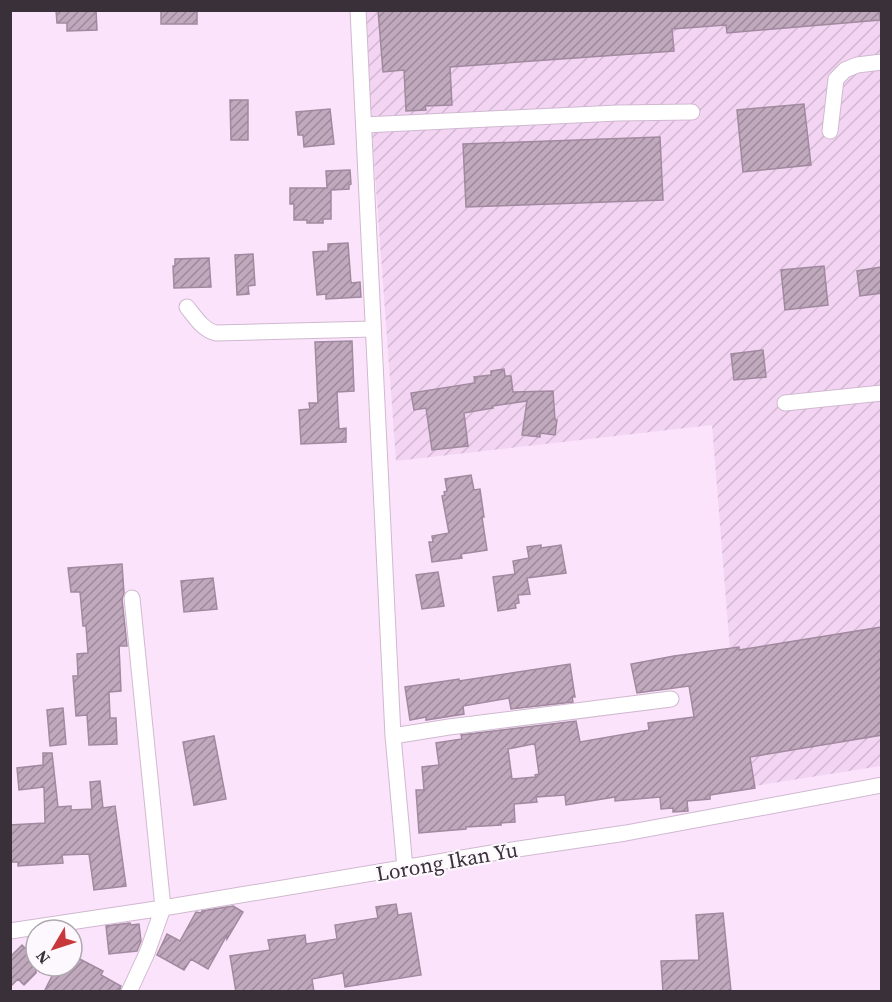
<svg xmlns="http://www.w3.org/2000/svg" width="892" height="1002" font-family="'Source Serif 4',serif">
  <defs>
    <pattern id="industrial-furrows" width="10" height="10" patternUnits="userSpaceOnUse" patternTransform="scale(1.5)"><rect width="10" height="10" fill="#f3d5f3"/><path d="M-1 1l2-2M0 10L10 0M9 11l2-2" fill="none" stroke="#d1b7d1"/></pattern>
    <pattern id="building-hatch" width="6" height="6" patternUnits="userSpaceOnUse" patternTransform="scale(1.5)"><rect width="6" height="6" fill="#c0a8bd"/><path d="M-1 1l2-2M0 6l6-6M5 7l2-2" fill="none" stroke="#9d899b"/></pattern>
  </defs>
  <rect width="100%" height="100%" fill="#fbe3fc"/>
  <!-- industrial -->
  <path fill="url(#industrial-furrows)" d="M363,11H881V766L741,788L712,425L396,461Z"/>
  <!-- building -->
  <path fill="url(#building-hatch)" stroke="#a1899f" stroke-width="1.5" fill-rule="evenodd" d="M56,10H96L97,30L67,31V23H57Z
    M161,10H197V24H161Z
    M378,10H879L880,20L727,33L726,25L672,29L674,51L450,67L452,105L425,106L426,110L406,111L404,70L383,72Z
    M230,100H248V140H231Z
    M804,104L811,165L743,172L737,110Z
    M330,109L334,144L304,147L303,135H298L296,112Z
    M660,137L663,200L466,207L463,144Z
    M350,170L351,184L349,185V189L331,190V219H323V223H307V220H294V204H290V188H327L326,171Z
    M348,243L351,283L360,282L361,297L326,299V294L317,295L313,252L328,251V244Z
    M253,254L255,285L248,286L249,294L237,295L235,255Z
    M209,258L211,287L174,288L173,266H175V259Z
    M824,266L828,305L785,310L781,270Z
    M882,267V293L860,296L857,271Z
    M352,341L354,391L337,392L339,429L346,428V442L301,444L299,410L310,409L309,403H318L315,342Z
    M763,350L766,377L734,380L731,354Z
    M504,369L505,376H511L513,392L553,391L555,420H557L555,435L540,433V437L522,435L527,401L492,406L493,408L464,413L468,446L432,450L426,408L414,410L411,393L475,383L474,377L491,375V371Z
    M471,475L474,490L480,489L484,517H482L487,550L461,554L462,558L432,562L429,542H433L432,536L449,533L442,496L445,495L444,492L447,491L445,479Z
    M541,545V548L561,545L566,573L527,578L530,594L518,595L519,603L515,604L516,608L498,611L493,577L515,574L513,561L529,558L527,547Z
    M122,564L124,593L122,599L127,646H119L121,691L109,692L110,718H116L117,744L89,745L87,715L76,716L73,676H78L77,654L88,653L86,626H83L80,592H71L68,568Z
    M438,572L444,606L422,609L416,575Z
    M213,578L217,609L184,612L181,581Z
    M882,627V735L750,757L755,788L710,795V799L687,801L688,811L673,812V808L661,809L660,797L615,801V797L566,805L565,795L536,797L537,802L514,804L515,822L501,823V825L466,827V829L419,833L416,790H424L422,767L439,765L436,743L462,739L461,735L576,721L580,742L649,730L648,723L694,717L689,686L637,693L631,664L674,656L739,647V650ZM533,744L535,745L539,774L535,775L536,777L512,779L508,749Z
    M570,664L575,697H572L573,702L511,709L509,698L463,706L464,714L426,720V717L410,720L405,687L459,679V681Z
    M63,708L66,744L50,746L47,710Z
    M214,736L226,799L194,805L183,742Z
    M43,753H52L58,807L71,806V810L92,809L90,782L100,781L103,808L115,806L126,886L94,890L89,854L62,855L63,863L18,866V862H10V825L45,823L44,787L19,790L17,768L43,765Z
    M396,904L398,915L411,913L421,975L345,987L343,973L312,979L314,992H236L230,956L270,950L268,940L305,935L306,944L337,939L335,925L378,918L376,907Z
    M233,906L243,912L227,939V935L208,969L191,959L184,970L157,955L167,934L180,941L196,912L201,913L202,911Z
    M723,913L731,991L663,992L661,961L699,960L696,915Z
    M130,923L131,925L139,924L141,941L137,951L109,954L106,926Z
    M36,939V973L24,985L18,979L10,987V957L22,945L26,949Z
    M72,955L103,971L101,975L121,986L119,992H44L57,966H72Z"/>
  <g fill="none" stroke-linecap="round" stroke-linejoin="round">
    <!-- minor casing -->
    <g stroke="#d0b9d0" stroke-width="17">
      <path id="minor" d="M358,10L393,736L405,868
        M364,125L618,113L692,112
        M830,131L836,79L845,70L857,65L882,62
        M187,307C195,317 203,330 216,333L373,329
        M785,403L882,393
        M393,736L449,727L671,699
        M10,931L163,908L498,852L626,833L882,785
        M129,992L147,953L163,908L132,598"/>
    </g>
    <!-- minor -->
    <use href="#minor" stroke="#fff" stroke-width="15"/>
  </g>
  <g text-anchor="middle" stroke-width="4.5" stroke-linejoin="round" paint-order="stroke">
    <!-- street labels -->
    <g font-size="21" fill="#393039" stroke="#fdf8fd">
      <text transform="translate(447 862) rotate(-10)" y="7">Lorong Ikan Yu</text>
    </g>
  </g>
  <!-- border -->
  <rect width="892" height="1002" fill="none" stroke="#393039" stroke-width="24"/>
  <!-- north arrow -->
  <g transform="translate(54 948) rotate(231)"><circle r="28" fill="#fdf8fd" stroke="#afa8af" stroke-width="1.5"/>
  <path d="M0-4.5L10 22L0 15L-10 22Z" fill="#c8383b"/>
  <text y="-9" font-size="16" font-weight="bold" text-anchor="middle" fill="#393039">N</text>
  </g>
</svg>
